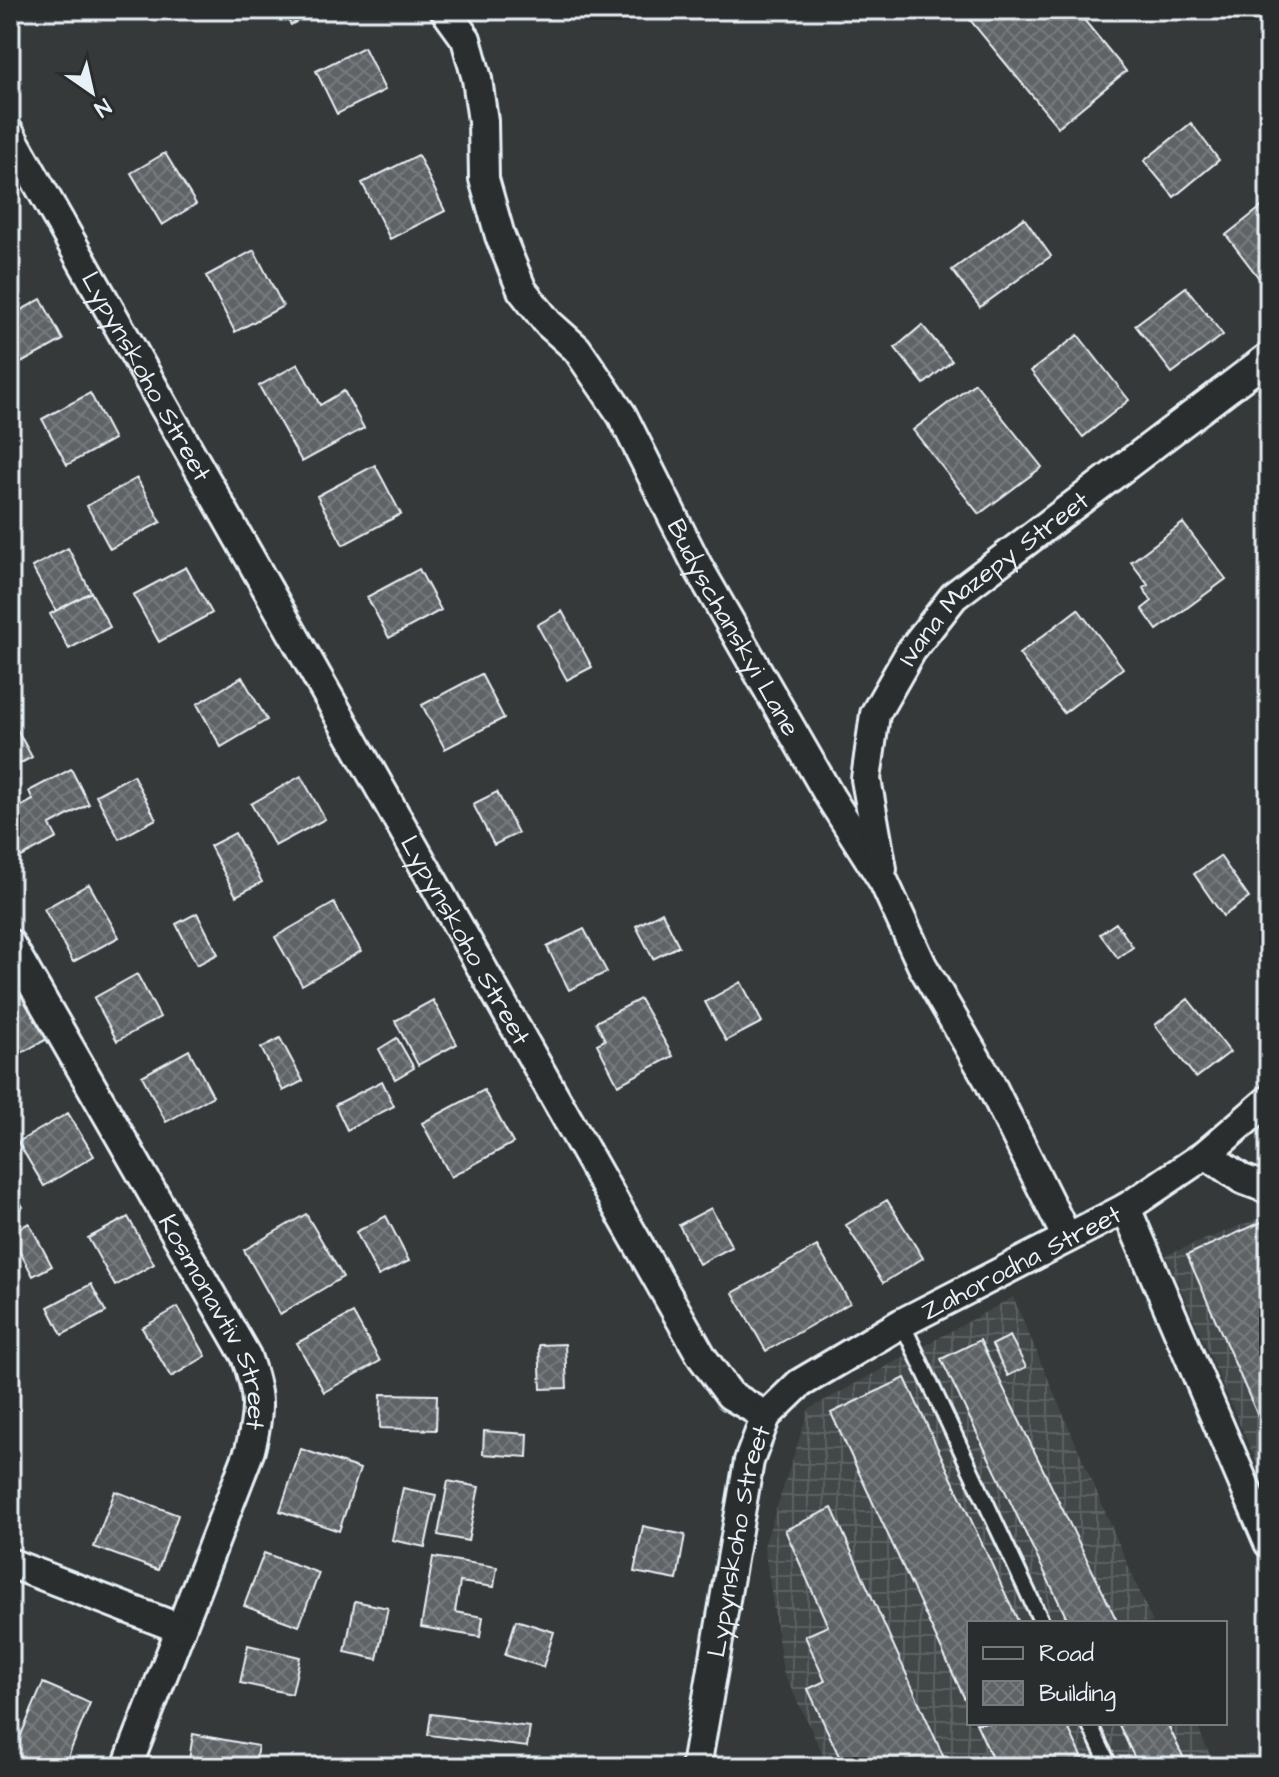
<svg xmlns="http://www.w3.org/2000/svg" width="1279" height="1777" font-family="'Architects Daughter',sans-serif">
  <defs>
    <pattern id="industrial-grid" width="8" height="8" patternUnits="userSpaceOnUse" patternTransform="scale(2)"><rect width="8" height="8" fill="#424647"/><path d="M0 4h8M4 0v8" fill="none" stroke="#5d6162"/></pattern>
    <pattern id="building-cross-hatch" width="8" height="8" patternUnits="userSpaceOnUse" patternTransform="scale(2)"><rect width="8" height="8" fill="#5f6365"/><path d="M0 0l8 8M0 8l8-8" fill="none" stroke="#767a7c"/></pattern>
  </defs>
  <rect width="100%" height="100%" fill="#35393a"/>
  <filter id="ink" filterUnits="userSpaceOnUse"><feTurbulence type="fractalNoise" baseFrequency=".0125" numOctaves="2"/><feDisplacementMap in="SourceGraphic" scale="16" xChannelSelector="R" yChannelSelector="G"/><feConvolveMatrix kernelMatrix="1 2 1 2 8 2 1 2 1" color-interpolation-filters="sRGB"/></filter>
  <g filter="url(#ink)">
    <!-- industrial -->
    <path fill="url(#industrial-grid)" d="M1267,1215L1269,1221V1492L1166,1255Z
      M1013,1297L1153,1623H969V1723H1196L1215,1767H829L783,1672L764,1546L809,1409Z"/>
    <!-- building -->
    <path fill="url(#building-cross-hatch)" stroke="#e8f1f8" stroke-width="2" d="M282,10H316L291,25Z
      M982,10H1076L1126,71L1058,127L970,20Z
      M364,47L385,90L337,114L316,71Z
      M1191,123L1219,160L1174,197L1144,161Z
      M165,153L196,204L162,225L131,173Z
      M418,155L445,211L390,239L362,183Z
      M1269,201V282L1265,286L1226,235Z
      M1024,218L1051,256L980,307L952,270Z
      M254,250L283,306L235,332L206,276Z
      M1186,287L1223,335L1172,373L1135,325Z
      M41,299L63,340L10,369V316Z
      M922,325L952,361L924,384L895,348Z
      M1078,335L1129,400L1083,437L1031,371Z
      M298,364L320,405L344,391L364,428L302,462L259,386Z
      M975,383L1042,467L979,514L913,430Z
      M90,393L114,439L67,465L42,419Z
      M375,465L401,514L343,545L317,496Z
      M137,478L161,522L110,549L87,506Z
      M1183,523L1226,579L1157,630L1142,609L1152,601L1143,588L1148,585L1131,562Z
      M68,548L91,592L56,611L32,567Z
      M186,567L212,613L159,642L133,595Z
      M419,569L441,610L389,638L367,597Z
      M91,592L110,627L69,649L50,614Z
      M1078,609L1123,668L1064,713L1019,654Z
      M562,611L592,667L567,680L537,625Z
      M481,674L504,718L445,749L422,705Z
      M242,677L267,720L221,747L197,704Z
      M10,717L32,757L10,769Z
      M71,769L89,804L50,825L57,838L16,860L10,849V812L33,800L29,791Z
      M133,775L156,819L119,839L96,795Z
      M301,776L325,819L275,846L251,804Z
      M497,792L518,833L494,845L473,804Z
      M235,833L262,882L236,896L210,846Z
      M1220,856L1249,898L1223,916L1194,874Z
      M89,884L119,937L73,962L44,909Z
      M334,903L361,951L302,985L275,937Z
      M662,912L679,946L653,959L636,926Z
      M197,913L218,954L197,965L176,924Z
      M1116,923L1133,947L1118,958L1100,934Z
      M584,929L607,972L569,990L547,947Z
      M10,965L49,1038L10,1059Z
      M137,974L160,1017L117,1041L94,998Z
      M741,982L762,1022L726,1041L705,1002Z
      M640,999L673,1056L618,1085L597,1044L605,1040L596,1022Z
      M1188,999L1230,1052L1196,1078L1155,1025Z
      M433,1000L457,1044L418,1065L395,1021Z
      M280,1038L303,1081L283,1091L261,1048Z
      M397,1038L414,1068L395,1079L379,1049Z
      M189,1050L213,1096L166,1122L142,1076Z
      M382,1081L394,1106L347,1130L335,1105Z
      M484,1090L513,1143L451,1177L422,1123Z
      M68,1113L94,1156L44,1186L18,1142Z
      M10,1183L23,1207L10,1214Z
      M887,1200L923,1258L883,1283L846,1225Z
      M711,1208L732,1247L699,1264L679,1225Z
      M306,1214L343,1277L280,1314L244,1250Z
      M386,1216L409,1261L378,1276L356,1232Z
      M128,1217L154,1264L115,1286L88,1238Z
      M1264,1221L1269,1232V1441L1187,1255Z
      M29,1223L52,1266L33,1276L10,1234Z
      M817,1246L850,1303L766,1351L733,1293Z
      M91,1284L106,1312L62,1335L48,1307Z
      M178,1307L206,1356L171,1377L142,1328Z
      M353,1313L380,1361L324,1392L297,1343Z
      M1010,1336L1026,1367L1008,1376L992,1345Z
      M980,1340L1118,1623H1069L941,1359Z
      M565,1344L567,1388L541,1389L539,1345Z
      M905,1378L1019,1623H969V1708L831,1413Z
      M381,1394L437,1395L436,1430L380,1428Z
      M484,1431L528,1434L527,1457L483,1454Z
      M301,1449L360,1469L339,1531L280,1511Z
      M448,1481L479,1487L468,1541L438,1535Z
      M403,1488L436,1495L425,1547L392,1540Z
      M115,1491L178,1515L158,1570L94,1547Z
      M832,1508L948,1767H844L808,1689L825,1681L805,1636L828,1626L785,1530Z
      M643,1526L685,1535L677,1580L634,1572Z
      M264,1553L319,1573L299,1626L244,1606Z
      M433,1557L497,1567L494,1587L460,1582L455,1612L483,1617L480,1637L421,1627Z
      M355,1601L388,1608L377,1659L345,1652Z
      M516,1620L554,1632L543,1667L505,1655Z
      M248,1645L300,1657L292,1694L240,1683Z
      M43,1683L90,1703L64,1767H10V1761Z
      M431,1714L530,1727L527,1747L428,1735Z
      M976,1723H1066L1087,1767H996Z
      M1118,1723H1167L1188,1767H1139Z
      M193,1734L258,1746L254,1767H188Z"/>
    <g fill="none" stroke-linecap="round" stroke-linejoin="round">
      <!-- lane casing -->
      <g stroke="#e8f1f8" stroke-width="20">
        <path id="lane" d="M902,1323L1042,1623
          M1089,1723L1110,1767"/>
      </g>
      <!-- street casing -->
      <g stroke="#e8f1f8" stroke-width="34">
        <g id="street">
          <path id="s1" d="M445,10L466,39L477,79L483,121L484,179L500,236L522,290L548,323L577,349L622,415L698,567L830,797L884,882L922,965L988,1079L1067,1238"/>
          <path id="s2" d="M10,134L702,1357L730,1395L766,1416"/>
          <path id="s3" d="M882,869L866,779L875,714L911,651L954,596L1269,357"/>
          <path id="s4" d="M10,944L246,1356C260,1395 260,1410 250,1450L127,1767"/>
          <path d="M1206,1154L1242,1179L1269,1189"/>
          <path d="M1126,1208L1269,1543"/>
          <path d="M10,1563L181,1629"/>
          <path id="s5" d="M696,1767L749,1461L766,1416L799,1384L902,1323L1126,1208L1206,1154L1269,1100"/>
        </g>
      </g>
      <!-- lane -->
      <use href="#lane" stroke="#2a2d2e" stroke-width="14"/>
      <!-- street -->
      <use href="#street" stroke="#2a2d2e" stroke-width="28"/>
    </g>
  </g>
  <g text-anchor="middle" stroke-width="8" stroke-linejoin="round" paint-order="stroke">
    <!-- street labels -->
    <g font-size="26" fill="#e8f1f8" stroke="#2a2d2e">
      <text dy="9" stroke="none"><textPath href="#s2" startOffset="278">Lypynskoho Street</textPath></text>
      <text dy="9" stroke="none"><textPath href="#s3" startOffset="340">Ivana Mazepy Street</textPath></text>
      <text dy="9" stroke="none"><textPath href="#s1" startOffset="696">Budyschanskyi Lane</textPath></text>
      <text dy="9" stroke="none"><textPath href="#s2" startOffset="926">Lypynskoho Street</textPath></text>
      <text dy="9" stroke="none"><textPath href="#s5" startOffset="658">Zahorodna Street</textPath></text>
      <text dy="9" stroke="none"><textPath href="#s4" startOffset="432">Kosmonavtiv Street</textPath></text>
      <text dy="9" stroke="none"><textPath href="#s5" startOffset="230">Lypynskoho Street</textPath></text>
    </g>
  </g>
  <!-- margin -->
  <rect width="1279" height="1777" fill="none" stroke="#2a2d2e" stroke-width="40"/>
  <rect x="20" y="20" width="1239" height="1737" fill="none" stroke="#e8f1f8" stroke-width="3" filter="url(#ink)"/>
  <!-- legend -->
  <rect x="967" y="1621" width="260" height="104" fill="#2a2d2e" stroke="#767b7f" stroke-width="2"/>
  <rect x="983" y="1647" width="40" height="12" fill="#2a2d2e" stroke="#767b7f" stroke-width="2"/>
  <text x="1039" y="1661" font-size="24" fill="#e8f1f8">Road</text>
  <rect x="983" y="1681" width="40" height="24" fill="url(#building-cross-hatch)" stroke="#767b7f" stroke-width="2"/>
  <text x="1039" y="1701" font-size="24" fill="#e8f1f8">Building</text>
  <!-- north arrow -->
  <g transform="translate(92 92) rotate(146)" stroke="#2a2d2e" stroke-width="6" paint-order="stroke">
  <path d="M0-6L14 30L0 20L-14 30Z" fill="#e8f1f8"/>
  <text y="-12" font-size="22" font-weight="bold" text-anchor="middle" fill="#e8f1f8">N</text>
  </g>
</svg>
